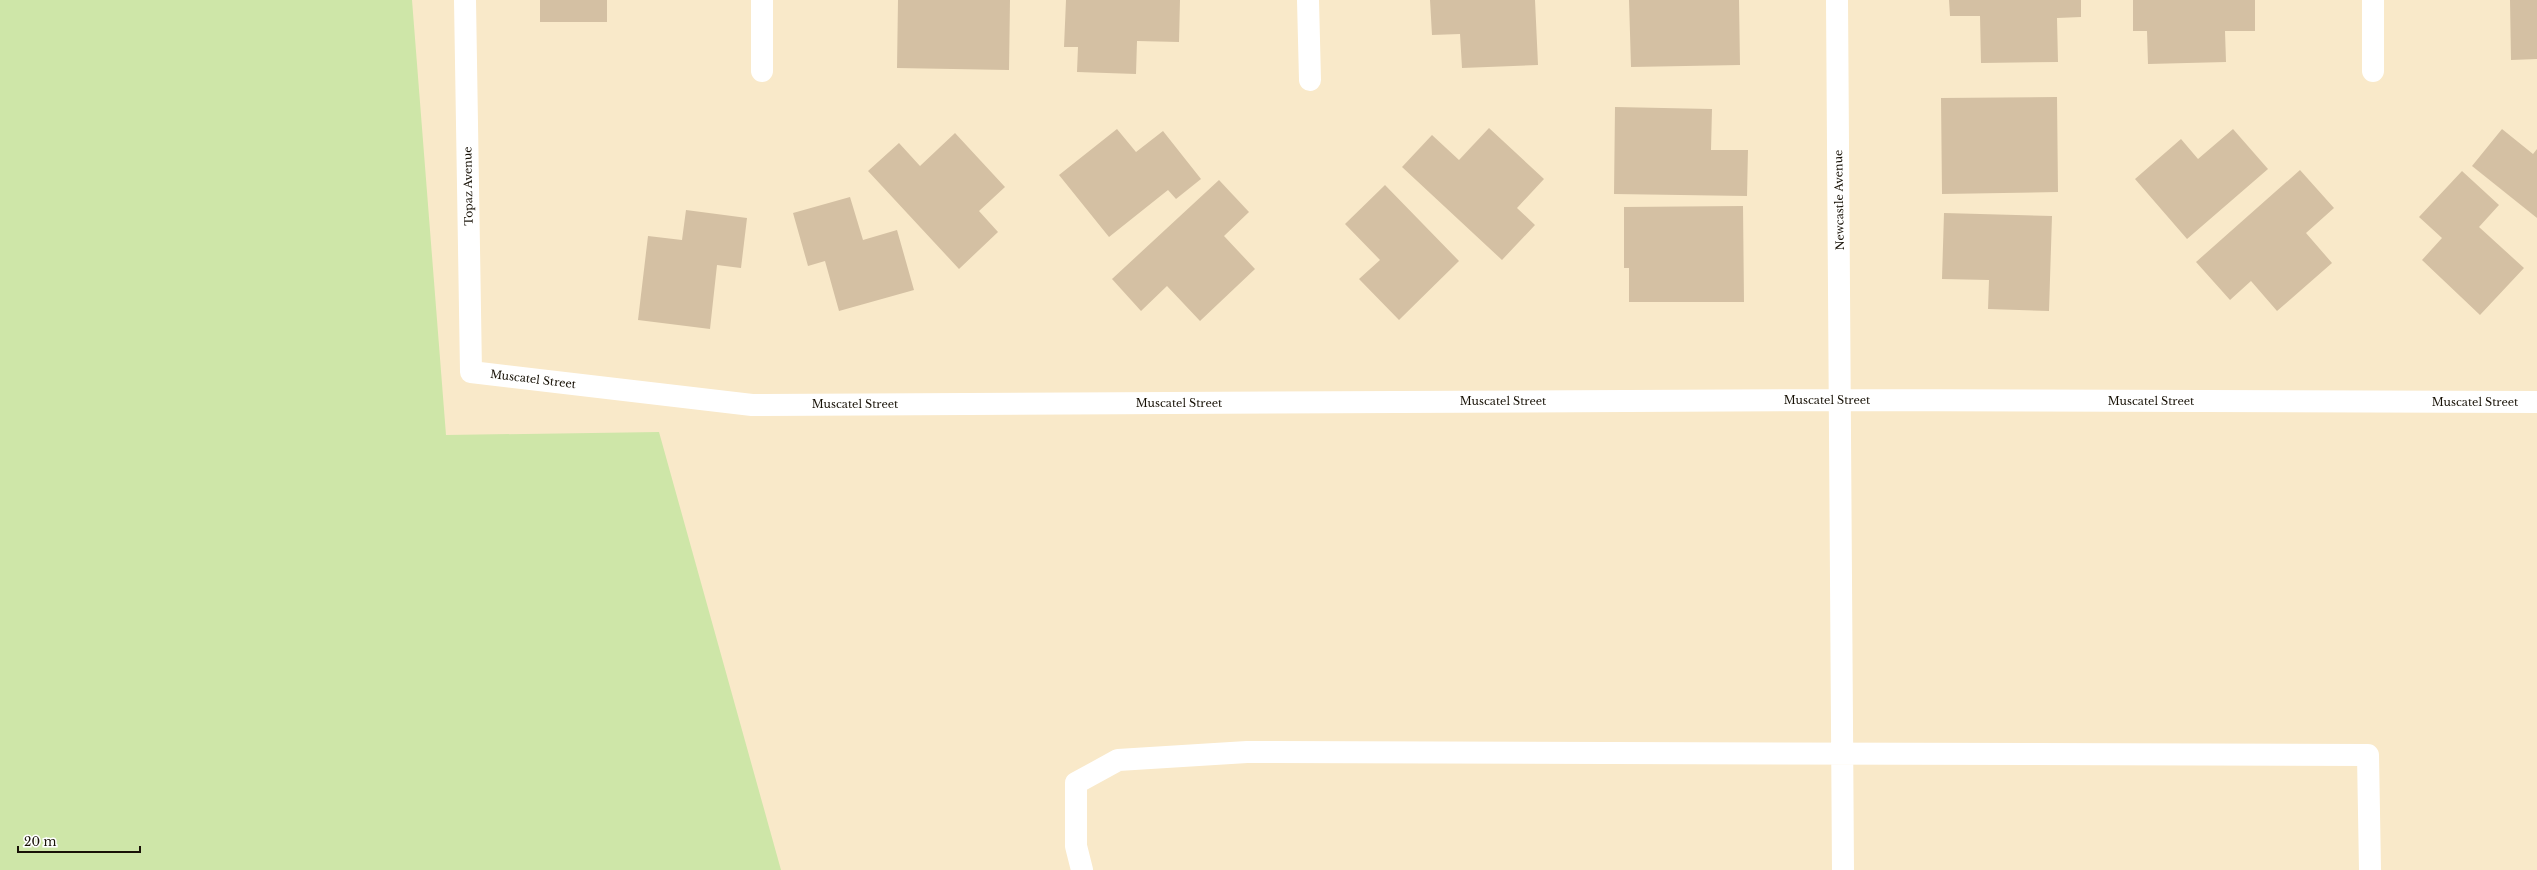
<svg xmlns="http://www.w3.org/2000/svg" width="2537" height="870" font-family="'Libre Baskerville',serif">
  <rect width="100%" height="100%" fill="#f9e9c9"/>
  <!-- green -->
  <path fill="#cee6a8" d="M0,0H412L446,435L659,432L781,870H0Z"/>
  <!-- building -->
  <path fill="#d4c0a3" d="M540,0H607V22H540Z
    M898,0H1010L1009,70L897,68Z
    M1066,0H1180L1179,42L1137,41L1136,74L1077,72L1078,47H1064Z
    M1430,0H1535L1538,65L1462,68L1460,34L1432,35Z
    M1629,0H1739L1740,65L1631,67Z
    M1949,0H2081V17L2057,18L2058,62L1981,63L1980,16H1950Z
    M2133,0H2255V31H2225L2226,62L2148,64L2147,31H2133Z
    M2510,0H2537V59L2511,60Z
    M2057,97L2058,192L1942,194L1941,98Z
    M1615,107L1712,109L1711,150H1748L1747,196L1614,194Z
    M1489,128L1544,179L1517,208L1535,225L1502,260L1402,167L1432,135L1459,160Z
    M1117,129L1136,152L1163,131L1201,179L1176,199L1168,190L1109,237L1059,175Z
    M2233,129L2268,169L2187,239L2135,179L2181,139L2198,159Z
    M2502,129L2533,154L2537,149V218L2472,166Z
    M955,133L1005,187L979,211L998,232L959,269L868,171L899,143L920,166Z
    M2300,170L2334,208L2306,233L2332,263L2277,311L2251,281L2230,300L2196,262Z
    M2462,171L2499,205L2479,227L2524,268L2480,315L2422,260L2442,238L2419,217Z
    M1219,180L1249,212L1224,236L1255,269L1200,321L1167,286L1141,311L1112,279Z
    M1385,185L1459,261L1399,320L1359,279L1380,260L1345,224Z
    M850,197L863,240L897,230L914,290L839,311L825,261L808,266L793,213Z
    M1743,206L1744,302H1629V268H1624V207Z
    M686,210L747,218L741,268L717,265L710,329L638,320L648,236L682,240Z
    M1944,213L2052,216L2049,311L1988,309L1989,280L1942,279Z"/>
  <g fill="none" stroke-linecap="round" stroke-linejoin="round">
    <!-- minor -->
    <path stroke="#fff" stroke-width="22" d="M465,0L471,372L752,405L1841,400L2537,402
      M762,0V71
      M1308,0L1310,80
      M1837,0L1843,870
      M2373,0V71
      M1082,870L1076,846V783L1118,760L1247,752L2368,755L2370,870"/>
  </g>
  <g text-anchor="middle" stroke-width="3" stroke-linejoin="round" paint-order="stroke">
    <!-- street labels -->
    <g font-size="11" fill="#181207" stroke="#fff">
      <text transform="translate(468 186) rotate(-91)" y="4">Topaz Avenue</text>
      <text transform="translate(1839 200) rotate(-91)" y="4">Newcastle Avenue</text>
      <text transform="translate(533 379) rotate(7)" y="4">Muscatel Street</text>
      <text x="1827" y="404">Muscatel Street</text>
      <text x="1503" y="405">Muscatel Street</text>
      <text x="2151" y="405">Muscatel Street</text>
      <text x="2475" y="406">Muscatel Street</text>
      <text x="1179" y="407">Muscatel Street</text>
      <text x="855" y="408">Muscatel Street</text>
    </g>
  </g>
  <!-- scale -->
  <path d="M18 846v6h122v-6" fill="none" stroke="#181207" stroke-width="2"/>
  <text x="24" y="846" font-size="12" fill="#181207" stroke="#ffffff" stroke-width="3" paint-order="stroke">20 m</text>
</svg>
